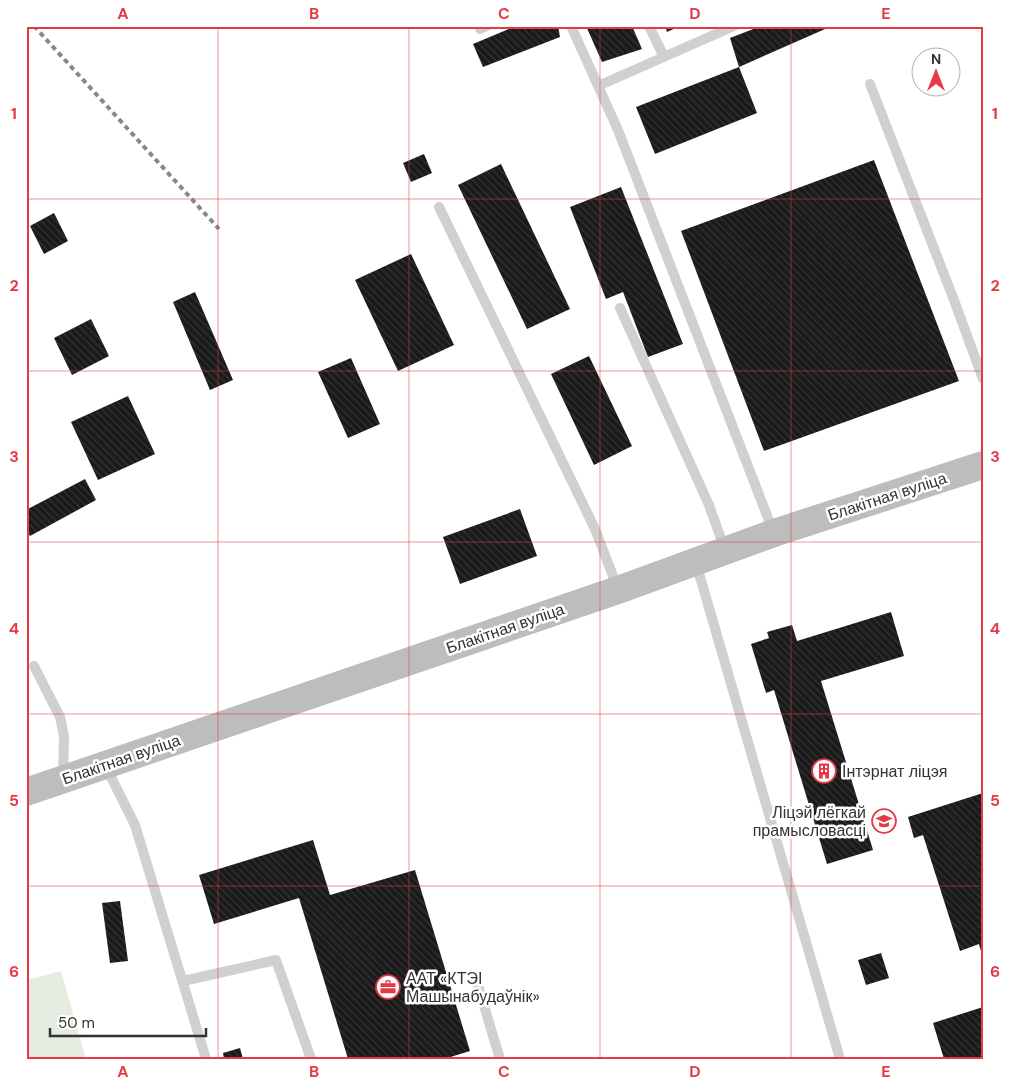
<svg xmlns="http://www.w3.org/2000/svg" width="1009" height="1085" font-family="'DM Sans',sans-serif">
  <defs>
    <pattern id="building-back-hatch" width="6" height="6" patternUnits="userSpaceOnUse" patternTransform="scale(1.25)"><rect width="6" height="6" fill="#1a1a1a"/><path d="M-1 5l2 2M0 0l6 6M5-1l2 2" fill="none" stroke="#333"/></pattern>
  </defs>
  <rect width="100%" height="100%" fill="#fff"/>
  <!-- green -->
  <path fill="#e6ecdf" d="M61,971L86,1059H26V980Z"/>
  <!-- building -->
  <path fill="url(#building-back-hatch)" d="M516,26H558L560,37L483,67L473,44Z
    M586,26H632L642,49L602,62Z
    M665,26H680L667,32Z
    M761,26H832L739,67L730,38Z
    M739,67L757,113L655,154L636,107Z
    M424,154L432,173L411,182L403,163Z
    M874,160L959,381L764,451L681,231Z
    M501,164L570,309L527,329L458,185Z
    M621,187L683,344L648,357L623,292L606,299L570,207Z
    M54,213L68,241L44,254L30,226Z
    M411,254L454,345L398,371L355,280Z
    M195,292L233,380L210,390L173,302Z
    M91,319L109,356L72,375L54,338Z
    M589,356L632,446L594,465L551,374Z
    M351,358L380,424L348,438L318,372Z
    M128,396L155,454L98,480L71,422Z
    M85,479L96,500L30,536L26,529V510Z
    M520,509L537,556L460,584L443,537Z
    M891,612L904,656L821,681L873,850L827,864L774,690L766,693L751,644L769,638L767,632L792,625L797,641Z
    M983,793V955H982L979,944L960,951L923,835L914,838L908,817Z
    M313,840L330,895L415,870L470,1051L444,1059H348L299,898L214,924L199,875Z
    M120,901L128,961L110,963L102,903Z
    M881,953L889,978L866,985L858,960Z
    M983,1007V1059H944L933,1023Z
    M240,1048L243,1059H224L223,1053Z"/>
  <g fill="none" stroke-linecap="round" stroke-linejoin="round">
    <!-- lane -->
    <path stroke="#d0d0d0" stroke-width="10" d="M571,26L618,130L773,531
      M649,26L664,57
      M480,29L487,26
      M870,84L954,300L983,379
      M598,86L734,26
      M439,207L595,529L618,589
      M620,308L709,505L725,550
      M696,563L840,1059
      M34,666L60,717L64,736L63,778
      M105,765L135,825L206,1059
      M476,979L500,1059
      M183,981L276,960L311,1059"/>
    <!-- secondary -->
    <path stroke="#bdbdbd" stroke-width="28" d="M26,792L618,590L774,533L983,465"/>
    <!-- rail -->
    <path stroke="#888" stroke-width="4" stroke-dasharray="5 4" stroke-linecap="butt" d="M34,26L219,229"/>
  </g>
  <!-- grid -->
  <path fill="none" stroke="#e63946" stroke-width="1" stroke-opacity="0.55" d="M218,26V1059M409,26V1059M600,26V1059M791,26V1059M26,199H983M26,371H983M26,542H983M26,714H983M26,886H983"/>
  <!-- icons -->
  <defs>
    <g id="building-ring" transform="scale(1.25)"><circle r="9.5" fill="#fff" stroke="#e63946" stroke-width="1.5"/><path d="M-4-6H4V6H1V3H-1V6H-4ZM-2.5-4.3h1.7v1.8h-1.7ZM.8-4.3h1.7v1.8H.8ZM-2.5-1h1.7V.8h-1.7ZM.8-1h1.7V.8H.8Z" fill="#e63946"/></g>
    <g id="university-ring" transform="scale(1.25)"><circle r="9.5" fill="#fff" stroke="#e63946" stroke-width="1.5"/><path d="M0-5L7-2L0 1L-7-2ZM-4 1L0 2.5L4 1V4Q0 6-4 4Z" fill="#e63946"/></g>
    <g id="office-ring" transform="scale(1.25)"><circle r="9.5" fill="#fff" stroke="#e63946" stroke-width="1.5"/><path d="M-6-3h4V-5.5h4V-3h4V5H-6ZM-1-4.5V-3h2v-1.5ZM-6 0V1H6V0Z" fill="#e63946"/></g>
  </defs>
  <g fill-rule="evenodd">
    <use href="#building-ring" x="824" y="771"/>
    <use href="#university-ring" x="884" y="821"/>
    <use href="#office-ring" x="388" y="987"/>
  </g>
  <g text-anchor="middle" stroke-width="5" stroke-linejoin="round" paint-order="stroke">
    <!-- street labels -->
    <g font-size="16" fill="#333" stroke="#fff">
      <text transform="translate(887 496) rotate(-18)" y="6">Блакітная вуліца</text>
      <text transform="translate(505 628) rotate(-19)" y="6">Блакітная вуліца</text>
      <text transform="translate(121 759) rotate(-19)" y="6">Блакітная вуліца</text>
    </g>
    <!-- poi labels -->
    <g font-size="16" fill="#333" stroke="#fff" text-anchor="start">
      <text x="842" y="777">Інтэрнат ліцэя</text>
      <text x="866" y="818" text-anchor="end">Ліцэй лёгкай<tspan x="866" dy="18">прамысловасці</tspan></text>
      <text x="406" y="984">ААТ «КТЭІ<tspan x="406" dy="18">Машынабудаўнік»</tspan></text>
    </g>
  </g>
  <!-- border -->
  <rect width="1009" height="1085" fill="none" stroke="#ffffff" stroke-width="55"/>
  <!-- north arrow -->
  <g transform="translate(936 72)"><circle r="24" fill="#ffffff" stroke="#adadad"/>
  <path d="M0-4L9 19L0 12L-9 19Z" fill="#e63946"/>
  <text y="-8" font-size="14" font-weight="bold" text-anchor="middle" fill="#333333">N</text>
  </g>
  <!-- scale -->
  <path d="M50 1028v8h156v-8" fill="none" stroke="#333333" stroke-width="2.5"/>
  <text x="58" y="1028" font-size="15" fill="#333333" stroke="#ffffff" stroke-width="4" paint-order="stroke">50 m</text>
  <rect x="28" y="28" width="954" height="1030" fill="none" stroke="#e63946" stroke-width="2"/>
  <g font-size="16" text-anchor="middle" font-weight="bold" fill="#e63946">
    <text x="123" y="19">A</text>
    <text x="314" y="19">B</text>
    <text x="504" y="19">C</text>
    <text x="695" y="19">D</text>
    <text x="886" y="19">E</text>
    <text x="14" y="119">1</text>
    <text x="995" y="119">1</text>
    <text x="14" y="291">2</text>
    <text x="995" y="291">2</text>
    <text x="14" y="462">3</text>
    <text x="995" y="462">3</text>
    <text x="14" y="634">4</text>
    <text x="995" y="634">4</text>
    <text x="14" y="806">5</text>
    <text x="995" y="806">5</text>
    <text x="14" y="977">6</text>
    <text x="995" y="977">6</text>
    <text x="123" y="1077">A</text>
    <text x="314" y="1077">B</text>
    <text x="504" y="1077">C</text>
    <text x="695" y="1077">D</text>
    <text x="886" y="1077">E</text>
  </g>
</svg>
